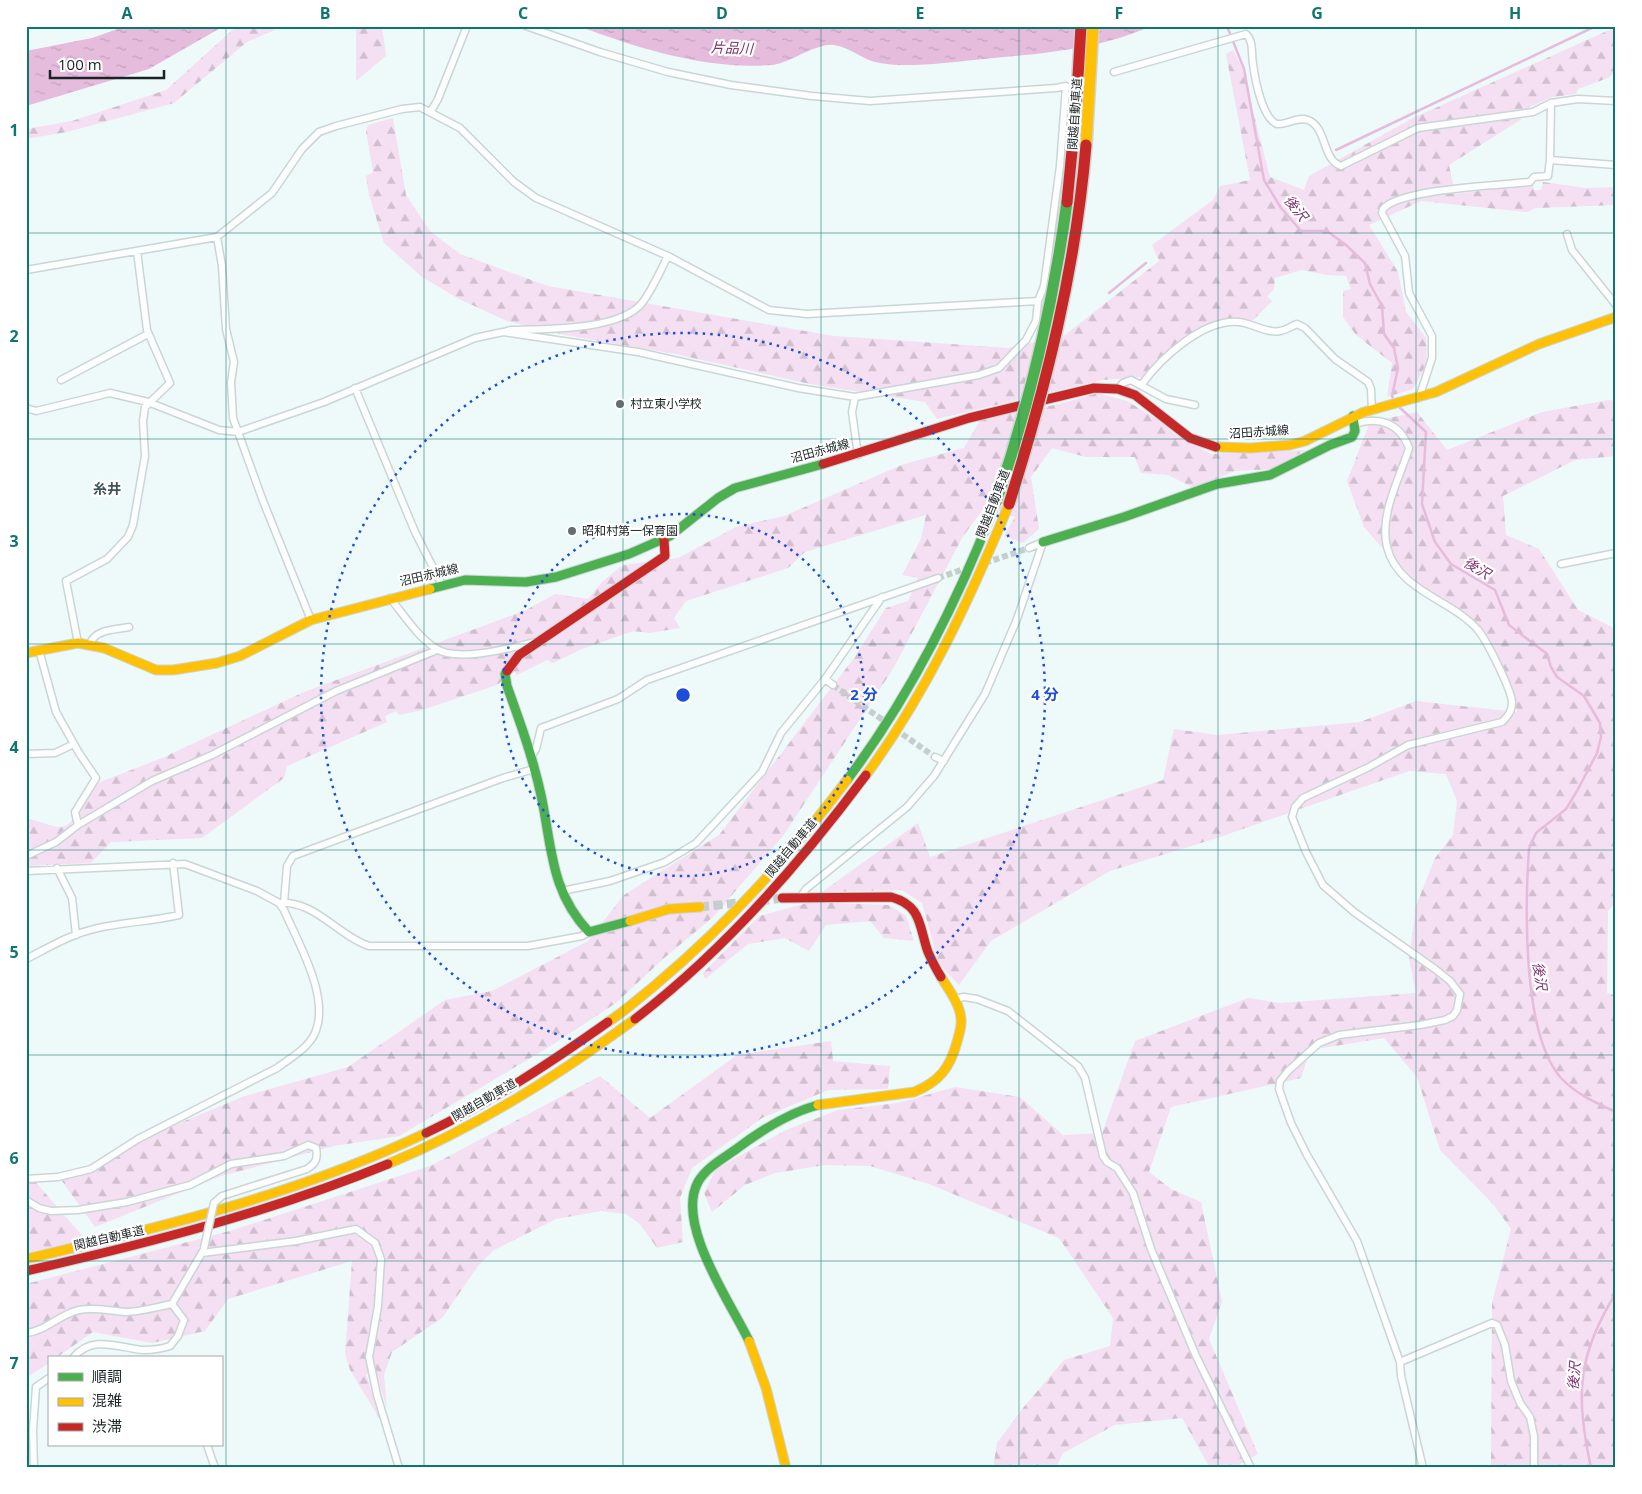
<svg xmlns="http://www.w3.org/2000/svg" width="1642" height="1494" font-family="'Open Sans','Noto Sans JP',sans-serif">
  <defs>
    <pattern id="forest-firs" width="22" height="20" patternUnits="userSpaceOnUse" patternTransform="scale(1.25)"><rect width="22" height="20" fill="#f5dff2"/><path d="M5 1l3.5 6h-7zM16 11l3.5 6h-7z" fill="#d1bfcf"/></pattern>
    <pattern id="water-ripples" width="26" height="14" patternUnits="userSpaceOnUse" patternTransform="scale(1.25)"><rect width="26" height="14" fill="#e6bcdd"/><path d="M2 4q2-2 4 0t4 0M15 11q2-2 4 0t4 0" fill="none" stroke="#c5a1be"/></pattern>
  </defs>
  <rect width="100%" height="100%" fill="#eef9f9"/>
  <!-- forest -->
  <path fill="url(#forest-firs)" d="M237,26H284L247,42L174,103L67,132L26,139V129L72,121L166,90Z
    M356,26H382L386,56L356,81Z
    M1616,27V72L1608,78L1578,89L1576,94L1552,97L1530,107L1520,120L1449,165L1455,194L1533,184L1534,190H1541L1543,182L1586,188L1616,187V205L1536,208L1527,212L1421,201L1369,225L1398,272L1406,312L1426,338L1427,363L1413,389L1387,397L1392,363L1356,335L1343,317V291L1351,289L1346,276L1327,275L1302,270L1275,278L1274,289L1267,296L1272,301L1251,322C1212,310 1165,347 1143,377L1102,380L937,419L925,402L810,384L675,354L565,335L507,321L459,299L422,277L384,243L369,195L366,176L373,172L366,131L368,125L393,118L406,195L430,231L460,254L548,286L834,336L1008,348L1065,335L1159,261L1152,245L1213,200L1220,186L1250,180L1226,54L1233,50L1242,68L1270,177L1304,190L1309,176L1413,118Z
    M1097,393L1127,401L1160,421L1176,435L1211,454L1305,450L1273,469L1235,471L1194,488L1168,475L1141,473L1135,457H1086L1052,448L1031,477L1039,529L1023,543L1004,536L1015,517L985,506L962,538L893,669L783,836L713,917L663,959L616,1003L549,1047L399,1136L334,1146L221,1176L95,1227L62,1181L139,1140L242,1097L348,1067L445,1000L492,991L588,941L624,895L719,835L854,658L886,608L908,601L918,578L902,575L921,539L926,515L805,552L788,568L686,601L674,618L680,628L650,633L633,631L582,649L553,663L547,660L517,675L514,672L497,685L422,710L399,715L396,711L385,716L387,722L287,766L284,778L202,838L111,842L91,863L26,866V818C36,820 47,825 57,827C75,830 85,798 90,786L162,758L304,692L526,610L555,594L588,599L603,581L623,565L678,558L736,527L784,516L904,464L964,448L980,420L1059,404Z
    M1609,400L1616,401V456L1575,460L1503,496L1506,535L1539,549L1578,610L1616,629V902L1608,911L1607,993L1616,995V1468H1491L1492,1303L1511,1229L1493,1204L1440,1150L1417,1077L1384,1038L1310,1050L1301,1078L1171,1107L1149,1172L1171,1189L1201,1202L1222,1302L1209,1339L1258,1454L1233,1468H1210L1182,1418L1115,1425L1063,1453L1056,1468H993L997,1443L1023,1408L1064,1360L1110,1346L1113,1318L1059,1238L929,1184L870,1166L825,1165L775,1173L745,1185L712,1212L704,1193L716,1169L786,1130L838,1110L898,1103L955,1087L1020,1097L1063,1135L1102,1133L1135,1041L1248,998L1280,1003L1416,993L1409,959L1416,906L1435,858L1453,835L1457,801L1446,774L1409,771L1217,838L1110,871L991,941L959,985L939,964L922,903L902,890L822,892L918,823L930,857L1163,780L1174,729L1217,735L1360,722L1416,701L1517,712L1512,686L1481,629L1459,611L1405,574L1364,527L1347,481L1370,422L1417,412L1447,450L1542,412Z
    M811,902L889,905L906,916L914,941L884,938L870,921L826,925L809,951L785,938L748,944L705,979L703,973L759,916Z
    M831,1041L833,1061L890,1066L888,1089L828,1090L762,1118L692,1168L680,1198L683,1242L657,1248L640,1224L626,1214L601,1211L556,1219L494,1250L478,1266L442,1318L392,1352L384,1375L387,1408L376,1373L366,1374L381,1421L350,1370L345,1354L352,1261L228,1299L205,1331L152,1343L93,1332L56,1358H49V1363L26,1378V1284L230,1231L430,1166L600,1076L650,1118L737,1055Z
    M26,1171L86,1240L26,1253Z"/>
  <!-- water -->
  <path fill="url(#water-ripples)" d="M126,26H224L149,69L26,106V51L92,38Z
    M578,26H1151C1096,51 1034,54 974,60C945,63 908,68 880,63C864,61 850,47 834,45C816,43 790,63 773,65C706,70 641,49 578,26Z"/>
  <g fill="none" stroke-linecap="round" stroke-linejoin="round">
    <!-- stream -->
    <path stroke="#e6bcdd" stroke-width="2.5" d="M1227,26L1244,69L1264,180L1281,208L1301,231H1327L1346,245L1365,263L1370,284L1382,306L1384,334L1394,348L1398,368L1392,396L1394,401
      M1336,150L1596,26
      M1109,293L1146,263
      M1397,405L1426,432L1422,504L1435,542L1451,564L1495,590L1509,625L1547,654L1551,667L1557,677L1584,696L1600,723L1601,737L1597,753L1577,791L1566,809L1536,833L1529,849C1525,906 1522,1034 1561,1078C1576,1094 1596,1103 1616,1112
      M1591,1468C1576,1396 1576,1357 1616,1293"/>
    <!-- street-tunnel -->
    <path stroke="#c4cece" stroke-width="6" stroke-dasharray="6 3" stroke-linecap="butt" d="M985,563L1029,548
      M938,578L970,567
      M833,685L887,723
      M895,729L935,757"/>
    <!-- secondary-tunnel -->
    <path stroke="#c4cece" stroke-width="9" stroke-dasharray="9 4.5" stroke-linecap="butt" d="M760,901L782,898
      M700,907L747,902"/>
    <!-- street casing -->
    <g stroke="#cbd5d5" stroke-width="9">
      <path id="street" d="M1114,72L1246,34C1254,42 1251,53 1253,64C1255,79 1262,118 1277,124C1288,125 1297,116 1308,120C1327,127 1322,160 1341,166L1418,128L1533,112L1551,103L1578,99L1616,101
        M431,111L438,99L467,26
        M1550,160L1616,165
        M1567,234L1572,250L1616,305
        M217,237L222,266L226,329L234,362L231,382L233,418L263,501L311,620
        M26,270L217,237L272,193L302,149L319,132L336,126L402,109L420,107L460,128L514,182L536,198L668,256L769,310L807,314L1038,301
        M504,332L510,330C543,329 620,331 642,303C653,289 660,271 668,256
        M61,380L148,334
        M1142,384C1161,358 1203,319 1239,322C1252,323 1267,334 1280,331C1286,330 1292,326 1297,324L1305,328L1335,359L1368,382L1371,389L1372,410
        M355,388L415,532L442,585
        M1118,389L1123,383L1131,380L1166,399L1195,405
        M855,397L852,412L858,455
        M1419,398L1432,358V336L1409,293L1405,256L1382,213L1383,209C1399,189 1501,185 1530,182L1534,177L1548,176L1550,160L1551,103
        M26,408L36,411L110,393L148,402L219,430L238,432L324,402L475,338L503,332L638,352L798,388L855,397L979,375L999,368L1026,340L1036,321L1038,301L1044,286L1060,166L1066,86L1056,88L870,101L812,96L731,85L668,72L600,52L526,26
        M1355,424C1379,416 1400,423 1409,448C1400,478 1379,514 1387,547C1398,591 1451,599 1478,630C1487,641 1511,689 1512,702C1512,711 1508,716 1502,722L1408,745L1369,767L1303,798L1295,807L1292,817L1306,852L1323,885L1354,912L1435,969L1450,981L1460,994L1457,1010L1453,1016L1445,1020L1420,1025L1339,1035L1319,1043L1288,1071L1280,1081L1279,1089L1291,1123L1307,1155L1357,1241L1400,1362L1401,1376L1423,1468
        M1029,548L1043,542
        M1561,564L1616,553
        M390,598C404,615 417,636 435,648C456,663 511,648 535,642
        M78,643L66,581L107,559L128,537L133,525L145,456L143,421L145,407L170,383L147,330L137,251
        M90,644C95,629 115,630 129,627
        M39,650L56,712L79,753L96,778L75,812L78,825
        M825,679L833,685
        M26,754L55,753L74,744
        M531,757L536,749L541,728L618,699L647,680L938,578
        M935,757L944,761
        M26,856L56,842L78,825L152,781L212,755L336,691L437,650
        M57,868L72,898L76,935
        M26,871L185,864L257,891L279,903L284,910C298,943 332,999 314,1035C307,1049 289,1059 277,1068L138,1139L91,1169L58,1177L26,1179
        M562,891L610,881L665,862L696,843L762,772L781,733L825,679L882,597
        M800,898L806,889L907,807L934,776L985,694L1017,619L1043,542
        M279,903C315,900 338,936 369,946H528L582,936L589,932
        M284,903L287,866L293,856L503,778L534,769
        M26,959C42,951 59,941 75,935C108,922 145,923 179,915L173,863
        M954,999L964,997L977,999L1008,1011L1078,1066L1085,1078L1103,1156L1107,1162L1117,1168L1133,1193L1151,1249L1196,1356L1251,1468
        M26,1200L39,1208L51,1211L78,1210L127,1202L190,1185L231,1164L284,1156L308,1145L316,1148C318,1159 316,1163 307,1169L222,1196L214,1203
        M202,1253L296,1241L356,1229L375,1243L381,1259L378,1306L369,1357L377,1395L399,1468
        M26,1333C46,1331 60,1314 79,1310C96,1307 110,1311 126,1312C140,1312 157,1307 172,1304L203,1251
        M73,1358C92,1334 119,1348 143,1350C152,1350 161,1349 170,1346L178,1336L184,1320L172,1304
        M1400,1362L1492,1323L1497,1325L1505,1345L1511,1381L1520,1403L1530,1417L1534,1436V1468
        M207,1445L215,1468
        M34,1468L33,1430L36,1387L49,1378"/>
    </g>
    <!-- fast casing -->
    <g stroke="#cbd5d5" stroke-width="11">
      <path id="fast" d="M1043,542L1124,517L1217,484L1270,475L1330,445L1352,437L1355,431L1353,416
        M430,589L465,580L526,582L556,577L629,554L670,536L718,498L735,488L823,464
        M507,671L505,674L507,686C520,722 533,758 541,795C552,846 550,891 589,932L630,921
        M847,780C911,695 958,601 996,502
        M749,1341C731,1303 675,1224 698,1182C706,1168 722,1159 735,1150C760,1131 788,1113 818,1105"/>
    </g>
    <!-- slow casing -->
    <g stroke="#cbd5d5" stroke-width="11">
      <path id="slow" d="M1216,447L1251,448L1290,445L1305,441L1364,412L1436,392L1539,344L1616,317
        M26,653L78,643L104,648L156,670H173L217,663L240,656L311,620L430,589
        M866,775C927,692 970,599 1009,504
        M630,921L669,909L700,907
        M608,1022C624,1012 638,999 653,987C726,926 790,856 847,780
        M818,1105L914,1092C939,1082 950,1068 957,1042C959,1034 962,1026 961,1019C960,1004 949,990 941,977
        M388,1164C477,1127 557,1076 635,1019
        M26,1259C163,1227 298,1194 426,1133
        M749,1341L766,1388L786,1468"/>
    </g>
    <!-- jam casing -->
    <g stroke="#cbd5d5" stroke-width="11">
      <path id="jam" d="M823,464L969,418L1094,388L1118,389L1135,395L1190,438L1216,447
        M507,671L519,655L665,556L664,540
        M782,898L891,897C922,905 919,927 928,952C932,961 936,969 941,977
        M635,1019C724,951 799,865 866,775
        M426,1133C491,1102 550,1063 608,1022
        M26,1271C149,1243 271,1212 388,1164"/>
    </g>
    <!-- street -->
    <use href="#street" stroke="#fcfefe" stroke-width="6"/>
    <!-- fast -->
    <use href="#fast" stroke="#4caf50" stroke-width="9"/>
    <!-- slow -->
    <use href="#slow" stroke="#ffc107" stroke-width="9"/>
    <!-- jam -->
    <use href="#jam" stroke="#c62828" stroke-width="9"/>
    <!-- street-bridge casing -->
    <g stroke="#cbd5d5" stroke-width="9" stroke-linecap="butt">
      <path id="street-bridge" d="M204,1248L214,1203"/>
    </g>
    <!-- fast-bridge casing -->
    <g stroke="#cfd5d5" stroke-width="14" stroke-linecap="butt">
      <path id="fast-bridge" d="M996,502C1030,403 1053,305 1067,202"/>
    </g>
    <!-- slow-bridge casing -->
    <g stroke="#cfd5d5" stroke-width="14" stroke-linecap="butt">
      <path id="slow-bridge" d="M1086,145L1093,26"/>
    </g>
    <!-- jam-bridge casing -->
    <g stroke="#cfd5d5" stroke-width="14" stroke-linecap="butt">
      <path id="jam-bridge" d="M1067,202L1076,110L1081,26
        M1009,504C1046,387 1076,267 1086,145"/>
    </g>
    <!-- street-bridge -->
    <use href="#street-bridge" stroke="#fcfefe" stroke-width="6"/>
    <!-- fast-bridge -->
    <use href="#fast-bridge" stroke="#4caf50" stroke-width="11"/>
    <!-- slow-bridge -->
    <use href="#slow-bridge" stroke="#ffc107" stroke-width="11"/>
    <!-- jam-bridge -->
    <use href="#jam-bridge" stroke="#c62828" stroke-width="11"/>
  </g>
  <!-- grid -->
  <path fill="none" stroke="#0f766e" stroke-width="1" stroke-opacity="0.55" d="M226,26V1468M424,26V1468M623,26V1468M821,26V1468M1019,26V1468M1218,26V1468M1416,26V1468M26,233H1616M26,439H1616M26,644H1616M26,850H1616M26,1055H1616M26,1261H1616"/>
  <!-- distance rings -->
  <g fill="none" stroke="#1d4ed8" stroke-width="2.5" stroke-dasharray="2.5 5">
    <circle cx="683" cy="695" r="181"/>
    <circle cx="683" cy="695" r="362"/>
  </g>
  <!-- markers -->
  <g fill="#646e6f" stroke="#fff" stroke-width="2">
    <circle cx="620" cy="404" r="5"/>
    <circle cx="572" cy="531" r="5"/>
  </g>
  <g text-anchor="middle" stroke-width="4.5" stroke-linejoin="round" paint-order="stroke">
    <!-- street labels -->
    <g font-size="12" fill="#1a2324" stroke="#fff">
      <text transform="translate(1075 114) rotate(-86)" y="4">関越自動車道</text>
      <text transform="translate(1259 432) rotate(-4)" y="4">沼田赤城線</text>
      <text transform="translate(820 451) rotate(-15)" y="4">沼田赤城線</text>
      <text transform="translate(993 504) rotate(-69)" y="4">関越自動車道</text>
      <text transform="translate(429 575) rotate(-13)" y="4">沼田赤城線</text>
      <text transform="translate(791 848) rotate(-50)" y="4">関越自動車道</text>
      <text transform="translate(484 1100) rotate(-30)" y="4">関越自動車道</text>
      <text transform="translate(109 1238) rotate(-13)" y="4">関越自動車道</text>
    </g>
    <!-- poi labels -->
    <g font-size="12" fill="#1a2324" stroke="#fff" text-anchor="start">
      <text x="630" y="408">村立東小学校</text>
      <text x="582" y="535">昭和村第一保育園</text>
    </g>
    <!-- water labels -->
    <g font-size="14" font-style="italic" fill="#7d336d" stroke="#fff">
      <text transform="translate(732 48) rotate(2)" y="5">片品川</text>
      <text transform="translate(1296 208) rotate(51)" y="5">後沢</text>
      <text transform="translate(1477 568) rotate(31)" y="5">後沢</text>
      <text transform="translate(1540 976) rotate(82)" y="5">後沢</text>
      <text transform="translate(1574 1376) rotate(-85)" y="5">後沢</text>
    </g>
    <!-- neighbourhood labels -->
    <g font-size="14" font-weight="bold" fill="#3f5456" stroke="#fff">
      <text x="107" y="494">糸井</text>
    </g>
  </g>
  <circle cx="683" cy="695" r="8" fill="#1d4ed8" stroke="#fff" stroke-width="2.5"/>
  <g font-size="15" text-anchor="middle" font-weight="bold" fill="#1d4ed8" stroke="#fff" stroke-width="4.5" stroke-linejoin="round" paint-order="stroke">
    <text x="864" y="700">2 分</text>
    <text x="1045" y="700">4 分</text>
  </g>
  <!-- border -->
  <rect width="1642" height="1494" fill="none" stroke="#ffffff" stroke-width="55"/>
  <!-- legend -->
  <rect x="48" y="1356" width="175" height="90" fill="#ffffff" stroke="#a3a7a7"/>
  <rect x="58" y="1373" width="25" height="8" fill="#4caf50" stroke="#a3a7a7"/>
  <text x="92" y="1382" font-size="15" fill="#1a2324">順調</text>
  <rect x="58" y="1398" width="25" height="8" fill="#ffc107" stroke="#a3a7a7"/>
  <text x="92" y="1406" font-size="15" fill="#1a2324">混雑</text>
  <rect x="58" y="1423" width="25" height="8" fill="#c62828" stroke="#a3a7a7"/>
  <text x="92" y="1432" font-size="15" fill="#1a2324">渋滞</text>
  <!-- scale -->
  <path d="M50 70v8h114v-8" fill="none" stroke="#1a2324" stroke-width="2.5"/>
  <text x="58" y="70" font-size="15" fill="#1a2324" stroke="#ffffff" stroke-width="4" paint-order="stroke">100 m</text>
  <rect x="28" y="28" width="1586" height="1438" fill="none" stroke="#0f766e" stroke-width="2"/>
  <g font-size="16" text-anchor="middle" font-weight="bold" fill="#0f766e">
    <text x="127" y="19">A</text>
    <text x="325" y="19">B</text>
    <text x="523" y="19">C</text>
    <text x="722" y="19">D</text>
    <text x="920" y="19">E</text>
    <text x="1119" y="19">F</text>
    <text x="1317" y="19">G</text>
    <text x="1515" y="19">H</text>
    <text x="14" y="136">1</text>
    <text x="14" y="342">2</text>
    <text x="14" y="547">3</text>
    <text x="14" y="753">4</text>
    <text x="14" y="958">5</text>
    <text x="14" y="1164">6</text>
    <text x="14" y="1369">7</text>
  </g>
</svg>
